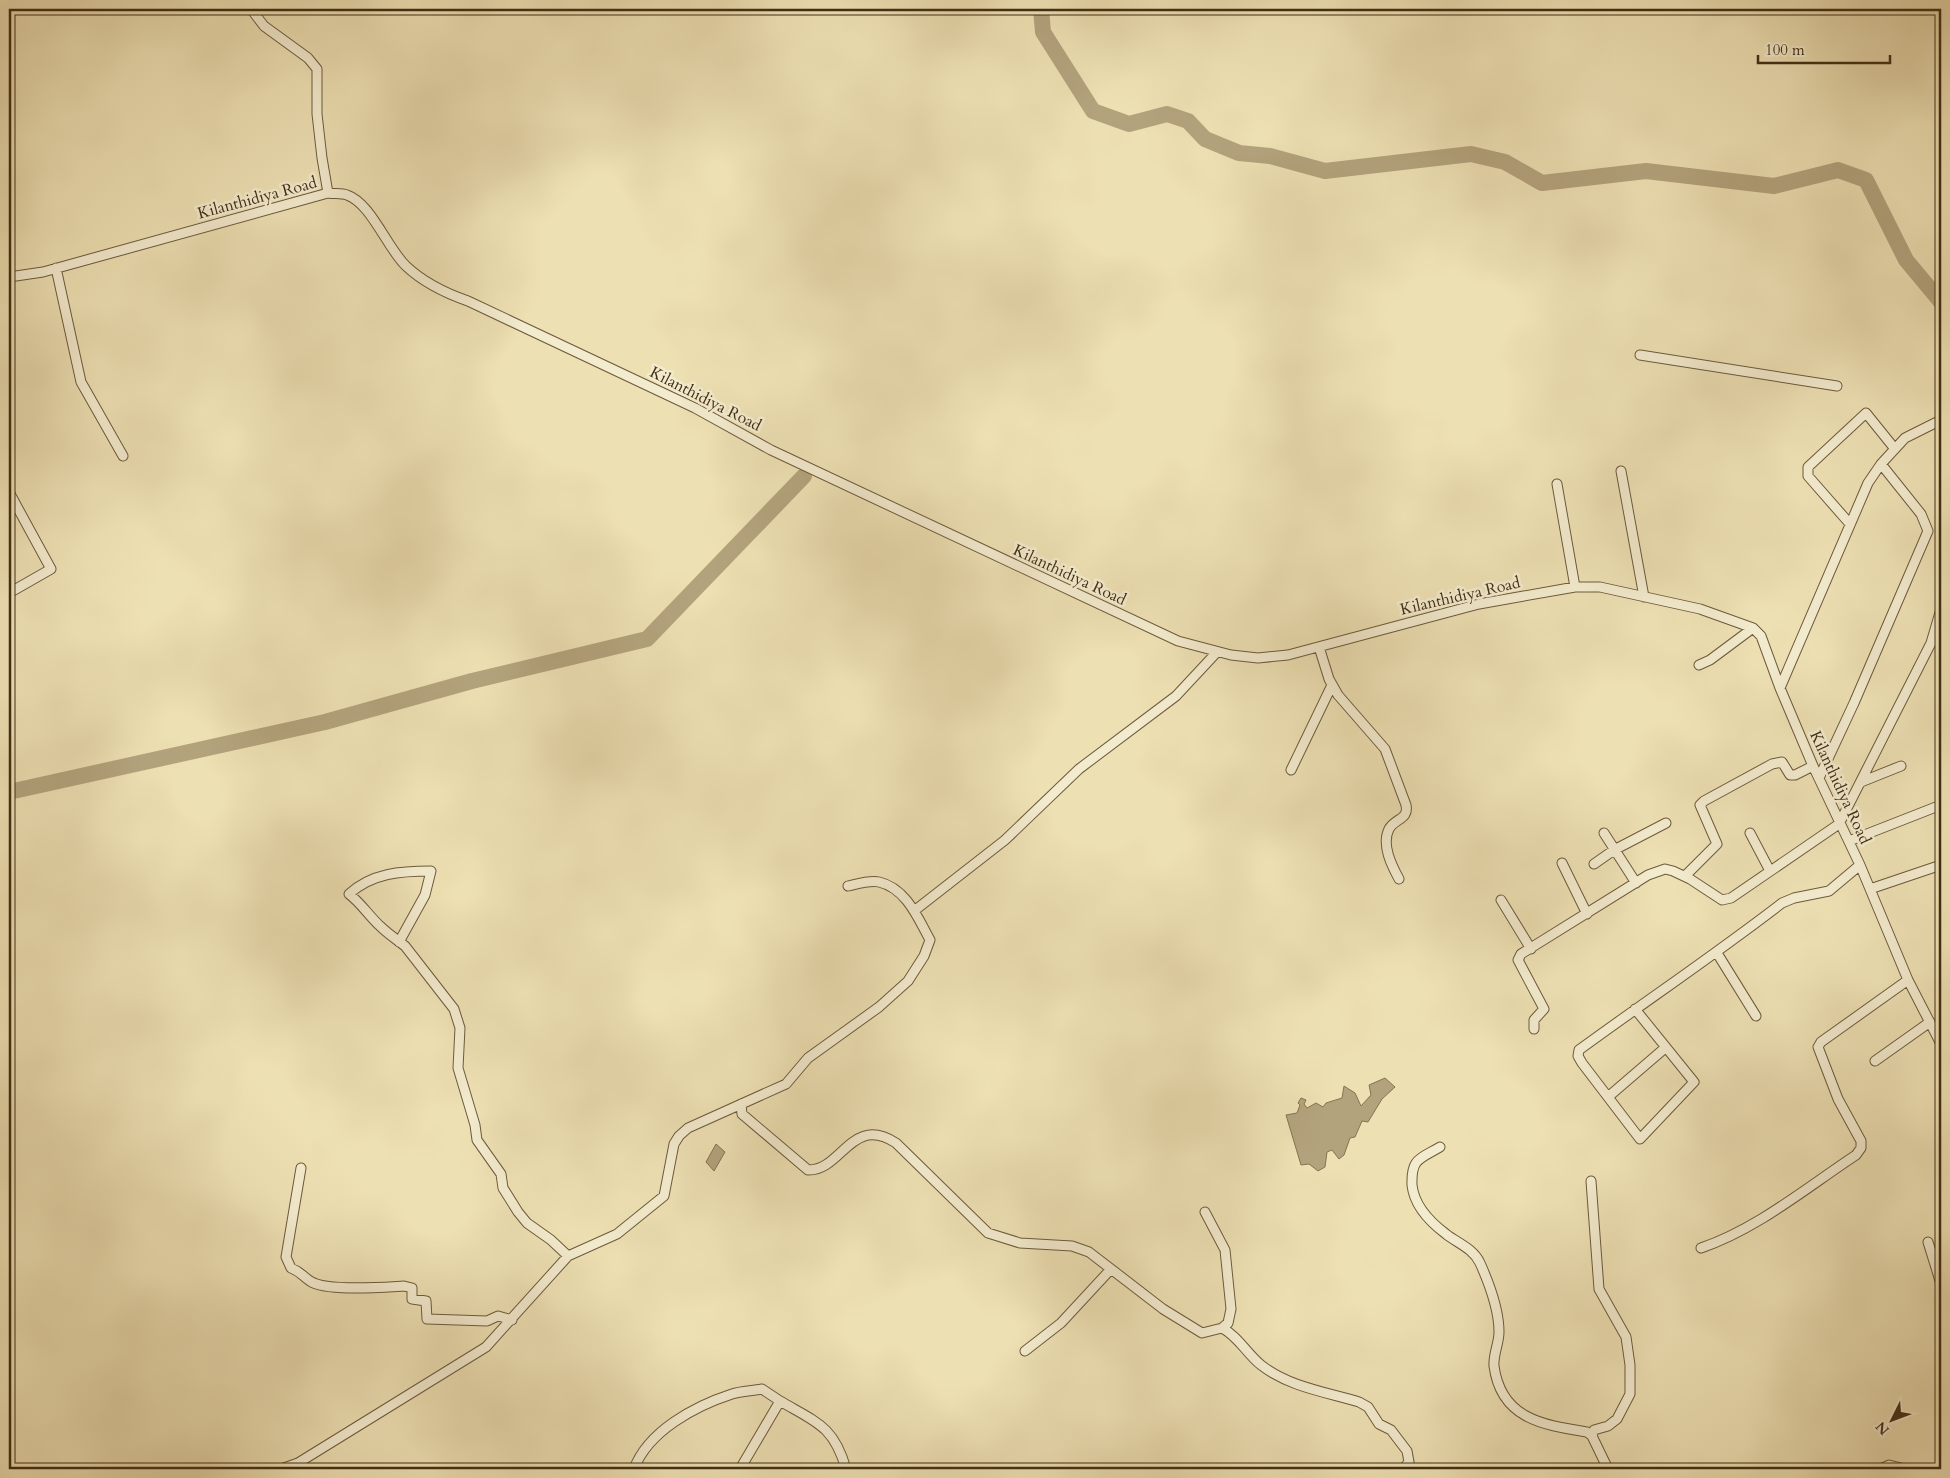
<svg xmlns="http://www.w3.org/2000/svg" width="1950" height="1478" font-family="Cardo,serif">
  <rect width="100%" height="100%" fill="#ede0b3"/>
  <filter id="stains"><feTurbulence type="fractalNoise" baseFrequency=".004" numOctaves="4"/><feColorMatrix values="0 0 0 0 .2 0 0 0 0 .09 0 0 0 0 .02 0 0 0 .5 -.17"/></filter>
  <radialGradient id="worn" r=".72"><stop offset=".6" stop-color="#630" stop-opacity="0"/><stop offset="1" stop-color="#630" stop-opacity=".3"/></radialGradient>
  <!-- water -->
  <path fill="#b3a37d" stroke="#857453" d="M1385,1078L1395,1087L1382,1099L1368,1122L1362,1121L1355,1137L1350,1138L1344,1155L1339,1159L1332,1150L1327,1152L1325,1167L1318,1171L1309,1164L1301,1165L1286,1115L1297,1113L1300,1105L1298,1103L1301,1098L1306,1100L1304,1104L1307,1108L1316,1103L1323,1107L1326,1103L1342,1098L1344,1086L1355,1093L1361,1106L1371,1095L1369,1085Z
    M716,1144L725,1152L714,1171L706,1162Z"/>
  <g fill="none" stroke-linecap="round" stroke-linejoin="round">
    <!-- river -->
    <path stroke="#b3a37d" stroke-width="16" d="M1041,9L1043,32L1093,111L1129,124L1167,114L1188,121L1205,139L1239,153L1270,156L1325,171L1471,154L1505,162L1542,183L1646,171L1774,186L1838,170L1866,180L1906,260L1941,302
      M9,792L325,722L472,681L647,639L804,476"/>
    <!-- minor casing -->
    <g stroke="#6c5a3c" stroke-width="11">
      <path id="minor" d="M251,9L264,26L308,58L317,69V114L322,158L328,193
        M56,268L81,382L123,456
        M9,277L43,272L328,193C334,194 342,193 347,195C371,203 387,248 406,266C424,283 445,293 468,301L695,408L771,450L1178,641L1231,655L1258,658L1288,655L1479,604L1575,587H1600L1700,609L1753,628L1761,636L1780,688L1813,766L1860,865L1908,980L1941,1044
        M1640,355L1837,386
        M1621,471L1644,597
        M1557,484L1575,587
        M9,492L51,569L9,593
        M1850,524L1808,476V467L1866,413L1895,449
        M1319,647L1329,679L1338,695L1385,749L1406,805C1409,820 1395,818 1389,829C1381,845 1392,866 1399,879
        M1699,665L1710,660L1753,628
        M1780,688L1868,483L1881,464L1905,438L1941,420
        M1291,770L1332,685
        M1819,778L1854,703L1928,531L1921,514L1881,464
        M1861,782L1901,766
        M1604,833L1636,883
        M1750,833L1770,871
        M1849,841L1941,805
        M1562,863L1587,914
        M1594,864L1614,850L1666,823
        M1685,876L1717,844L1700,805L1704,801L1772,764L1782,762L1790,775H1795L1813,766
        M1870,889L1941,865
        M1501,900L1531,949
        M914,911L1005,840L1079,769L1176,696L1217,652
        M399,942L425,895L431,871C401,871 372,873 349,894C361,903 369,916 380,926C387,933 397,940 405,946L454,1009L460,1028L458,1068L475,1125L477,1140L501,1174L503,1188L518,1212L527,1223L551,1240L568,1256
        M1717,953L1756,1016
        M1635,1009L1694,1082L1640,1139L1582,1063L1578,1056L1579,1050C1646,1001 1716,954 1782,903L1794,898L1829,891L1860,865
        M1534,1029V1020L1544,1009L1518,960L1521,954L1648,875L1665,869L1673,871L1690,879L1722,900L1731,898L1839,824L1931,643L1941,609
        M1875,1061L1930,1022
        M1608,1097L1665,1048
        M741,1104L742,1114L808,1170C842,1171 851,1114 896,1143L988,1233L1020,1243L1072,1246L1089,1252L1163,1309L1202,1333L1222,1328C1238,1336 1247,1354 1261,1365C1289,1387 1326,1392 1359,1402L1368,1407L1379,1424L1391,1430L1407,1451L1409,1462L1403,1469
        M1440,1147C1420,1159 1411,1158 1412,1185C1414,1205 1430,1222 1446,1234C1457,1243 1473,1248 1480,1263C1489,1283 1499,1310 1499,1332C1499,1344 1493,1354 1494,1366C1501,1419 1543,1425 1587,1432L1592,1436L1608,1469
        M301,1168L286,1257L291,1268C301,1272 302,1276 310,1281C325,1292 385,1287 404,1286L412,1288V1299L426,1301L427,1319L487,1321L498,1316L512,1320
        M1591,1181L1599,1289L1626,1337L1630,1365V1394L1617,1419L1608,1426L1594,1430L1592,1436
        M1205,1212L1225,1250L1231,1309L1228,1323L1222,1328
        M1928,1242L1941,1284
        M1701,1248C1757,1229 1806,1188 1856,1155L1861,1148V1141L1838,1099L1818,1047L1821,1042L1908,980
        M1025,1351L1061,1323L1111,1269
        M780,1401C816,1422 834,1426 846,1469
        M281,1469L298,1463L486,1347L568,1256L617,1234L664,1196L674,1144L679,1136L688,1128L786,1084L808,1058L879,1007L908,981L924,956L930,940C918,918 906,888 879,882C870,880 857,884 848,886
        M634,1469C648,1431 695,1406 732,1394C741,1391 752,1391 762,1389L780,1401L740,1469
        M1880,1469L1889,1465L1905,1469"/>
    </g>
    <!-- minor -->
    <use href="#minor" stroke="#f3ebce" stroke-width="9"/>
  </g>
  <g text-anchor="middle" stroke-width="5" stroke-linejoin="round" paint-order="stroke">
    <!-- street labels -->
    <g font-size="16" fill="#412e15" stroke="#f3ebce">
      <text transform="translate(257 197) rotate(-15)" y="6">Kilanthidiya Road</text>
      <text transform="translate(706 398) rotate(27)" y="6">Kilanthidiya Road</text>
      <text transform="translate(1070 574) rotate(25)" y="6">Kilanthidiya Road</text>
      <text transform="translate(1460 595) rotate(-13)" y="6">Kilanthidiya Road</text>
      <text transform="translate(1841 787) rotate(65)" y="6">Kilanthidiya Road</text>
    </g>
  </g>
  <!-- margin -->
  <rect width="1950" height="1478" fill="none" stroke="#ede0b3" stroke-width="30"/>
  <rect x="10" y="10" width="1930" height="1458" fill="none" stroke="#412e15" stroke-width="2.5"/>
  <rect x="15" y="15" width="1920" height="1448" fill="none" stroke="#412e15"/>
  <!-- north arrow -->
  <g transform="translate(1892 1420) rotate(228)" stroke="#f3ebce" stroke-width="4" paint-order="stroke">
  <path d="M0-4L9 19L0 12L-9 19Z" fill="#412e15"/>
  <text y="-8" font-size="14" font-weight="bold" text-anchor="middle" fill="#412e15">N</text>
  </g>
  <!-- scale -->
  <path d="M1758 55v8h132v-8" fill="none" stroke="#412e15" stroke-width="2.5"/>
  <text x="1765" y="55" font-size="15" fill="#412e15" stroke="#f3ebce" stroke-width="4" paint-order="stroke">100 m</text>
  <rect width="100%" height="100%" filter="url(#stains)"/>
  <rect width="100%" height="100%" fill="url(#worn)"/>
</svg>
